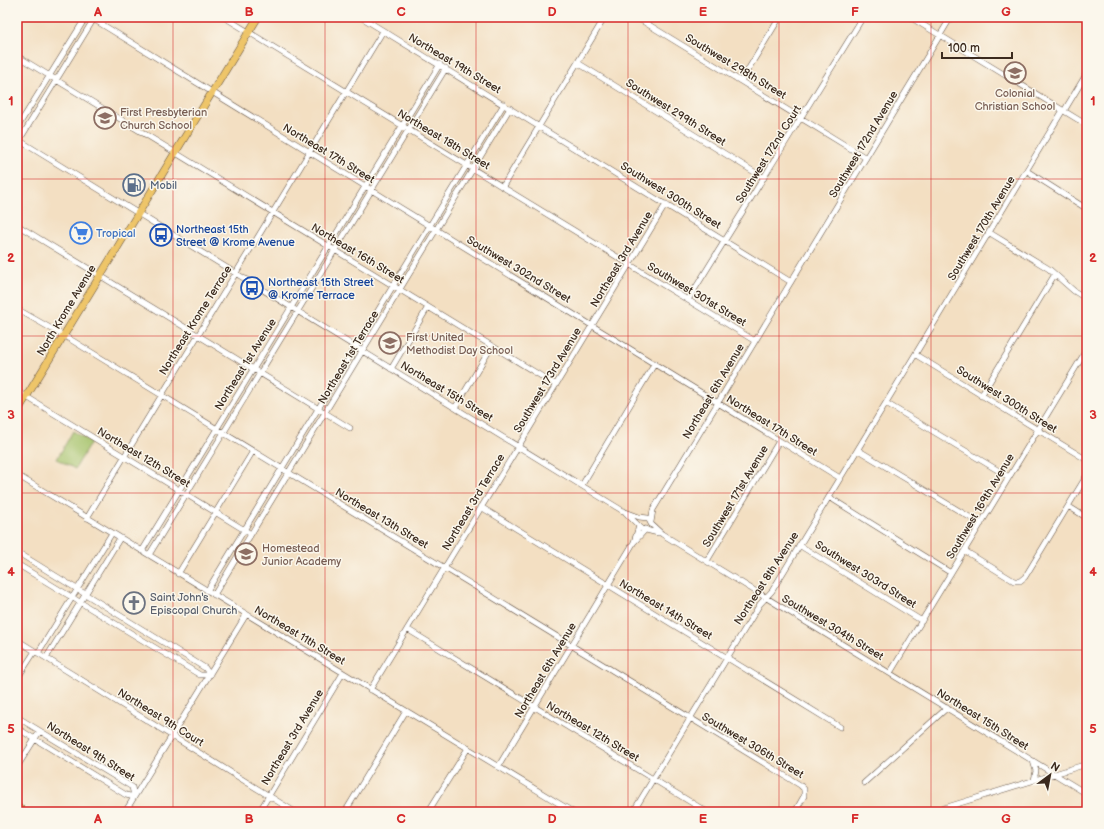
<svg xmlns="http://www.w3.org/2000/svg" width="1104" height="829" font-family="'Balsamiq Sans',sans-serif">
  <rect width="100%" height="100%" fill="#fbf7ec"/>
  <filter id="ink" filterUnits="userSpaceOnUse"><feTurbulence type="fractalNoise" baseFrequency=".025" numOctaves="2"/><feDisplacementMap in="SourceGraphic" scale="8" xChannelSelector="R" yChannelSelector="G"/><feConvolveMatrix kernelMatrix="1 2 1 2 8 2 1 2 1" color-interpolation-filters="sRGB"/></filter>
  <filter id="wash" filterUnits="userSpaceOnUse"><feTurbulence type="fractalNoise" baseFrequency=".012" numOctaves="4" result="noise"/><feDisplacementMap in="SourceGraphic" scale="16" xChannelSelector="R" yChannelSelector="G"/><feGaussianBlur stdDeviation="0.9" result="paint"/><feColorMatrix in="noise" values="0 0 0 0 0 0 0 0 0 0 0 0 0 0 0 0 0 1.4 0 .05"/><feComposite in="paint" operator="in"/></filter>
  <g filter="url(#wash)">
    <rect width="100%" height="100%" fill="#f3dfc2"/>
    <!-- green -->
    <path fill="#a5c26a" stroke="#707644" d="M73,431L91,442L75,469L57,459Z"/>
  </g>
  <g filter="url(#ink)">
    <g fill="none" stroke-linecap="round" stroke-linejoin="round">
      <!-- minor casing -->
      <g stroke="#574537" stroke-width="6">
        <path id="minor" d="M90,17L840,478
          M224,17L755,341
          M361,17L791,282
          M636,17L866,158
          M910,17L1087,125
          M17,56L556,385
          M578,63L764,178
          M741,81L780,17
          M1064,111L1087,73
          M17,128L86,17
          M17,139L623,511L639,517L648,518L651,524L662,534L1087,794
          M17,144L95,17
          M1027,171L1087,209
          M503,186L605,17
          M17,225L350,428
          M990,233L1049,269L1074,291L1087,299
          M688,300L863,17
          M17,309L73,341L800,785L804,789V796L795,812
          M916,355L1087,460
          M391,369L428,307
          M17,391L251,534
          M981,396L1055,274
          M886,403L1009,477
          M455,408L492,346
          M858,450L981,524
          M17,475L573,812
          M582,485L655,363
          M829,497L951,573
          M1068,506L1087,518
          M481,507L840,727
          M624,511L642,529L658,533
          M87,518L383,31
          M651,522L653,510L951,17
          M635,541L646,529
          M799,545L922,621
          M142,551L440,64
          M965,551L1014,581H1020L1025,577L1087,475
          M17,552L205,668L210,675H200L17,564
          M149,555L446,68
          M707,561L779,441
          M178,574L253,451
          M207,591L504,104
          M214,595L510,108
          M407,629L707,812
          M17,640L295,812
          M38,653L112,533
          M46,658L120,538
          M890,673L1087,349
          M17,679L35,651
          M370,690L666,204
          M17,717L132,787L134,797
          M17,728L126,795L134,797
          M1033,761L1036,771L1034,780
          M17,767L40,731
          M498,767L634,542L639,526
          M864,783L947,708
          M125,812L246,615
          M259,812L343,673
          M345,812L406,711
          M428,812L468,748
          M633,812L760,604L772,591L1063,110
          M931,812L1087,764"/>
      </g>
      <!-- highway casing -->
      <g stroke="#574537" stroke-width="8">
        <path id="highway" d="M17,412L258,17
          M17,807L25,812"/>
      </g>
      <!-- minor -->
      <use href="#minor" stroke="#fff" stroke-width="5"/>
      <!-- highway -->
      <use href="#highway" stroke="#eec569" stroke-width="7"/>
    </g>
  </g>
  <!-- grid -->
  <path fill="none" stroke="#d62828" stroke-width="1" stroke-opacity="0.55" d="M173,17V812M325,17V812M476,17V812M628,17V812M779,17V812M931,17V812M17,179H1087M17,336H1087M17,493H1087M17,650H1087"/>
  <!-- icons -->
  <defs>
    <g id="school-ring" transform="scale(1.15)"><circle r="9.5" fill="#fbf7ec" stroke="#8d6e63" stroke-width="1.5"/><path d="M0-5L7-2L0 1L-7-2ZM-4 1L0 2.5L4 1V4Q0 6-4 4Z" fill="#8d6e63"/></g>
    <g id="fuel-ring" transform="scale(1.15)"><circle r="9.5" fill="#fbf7ec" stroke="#5c6f8a" stroke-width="1.5"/><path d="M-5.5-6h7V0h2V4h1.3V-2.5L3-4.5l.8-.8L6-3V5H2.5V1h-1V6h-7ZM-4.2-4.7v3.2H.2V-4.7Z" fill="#5c6f8a"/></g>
    <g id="supermarket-ring" transform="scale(1.15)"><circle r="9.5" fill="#fbf7ec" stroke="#3f7fe0" stroke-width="1.5"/><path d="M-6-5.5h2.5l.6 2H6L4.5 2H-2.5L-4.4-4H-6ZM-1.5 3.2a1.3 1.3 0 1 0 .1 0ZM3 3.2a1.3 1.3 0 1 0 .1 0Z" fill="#3f7fe0"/></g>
    <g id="bus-ring" transform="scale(1.15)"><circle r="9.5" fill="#fbf7ec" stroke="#1a4fb4" stroke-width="1.5"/><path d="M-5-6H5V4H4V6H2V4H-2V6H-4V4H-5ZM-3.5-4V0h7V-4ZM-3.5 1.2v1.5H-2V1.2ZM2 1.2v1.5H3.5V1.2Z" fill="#1a4fb4"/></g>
    <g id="church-ring" transform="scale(1.15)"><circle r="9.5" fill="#fbf7ec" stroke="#6b7280" stroke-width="1.5"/><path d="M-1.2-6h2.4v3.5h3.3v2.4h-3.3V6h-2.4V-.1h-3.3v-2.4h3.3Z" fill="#6b7280"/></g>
  </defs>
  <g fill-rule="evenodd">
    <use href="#school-ring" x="1015" y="73"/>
    <use href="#school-ring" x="105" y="118"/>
    <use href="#fuel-ring" x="134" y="185"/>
    <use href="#supermarket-ring" x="81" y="233"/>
    <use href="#bus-ring" x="161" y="235"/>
    <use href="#bus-ring" x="252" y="288"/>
    <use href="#school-ring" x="390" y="343"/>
    <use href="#school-ring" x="246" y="554"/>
    <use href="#church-ring" x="134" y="603"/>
  </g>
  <g text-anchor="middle" stroke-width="3" stroke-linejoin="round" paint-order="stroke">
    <!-- street labels -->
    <g font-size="11" fill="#3b2a1e" stroke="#fbf7ec">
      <text transform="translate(455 63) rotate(31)" y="4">Northeast 19th Street</text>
      <text transform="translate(736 66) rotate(31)" y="4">Southwest 298th Street</text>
      <text transform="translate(676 112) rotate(32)" y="4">Southwest 299th Street</text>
      <text transform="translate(444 139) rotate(31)" y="4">Northeast 18th Street</text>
      <text transform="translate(863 144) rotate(-59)" y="4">Southwest 172nd Avenue</text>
      <text transform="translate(329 153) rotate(31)" y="4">Northeast 17th Street</text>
      <text transform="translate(768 154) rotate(-58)" y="4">Southwest 172nd Court</text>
      <text transform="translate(671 195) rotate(32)" y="4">Southwest 300th Street</text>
      <text transform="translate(981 228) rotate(-59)" y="4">Southwest 170th Avenue</text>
      <text transform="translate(358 253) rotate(31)" y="4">Northeast 16th Street</text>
      <text transform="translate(621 259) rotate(-59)" y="4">Northeast 3rd Avenue</text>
      <text transform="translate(519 269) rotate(31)" y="4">Southwest 302nd Street</text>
      <text transform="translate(697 294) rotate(31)" y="4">Southwest 301st Street</text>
      <text transform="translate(66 310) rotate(-59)" y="4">North Krome Avenue</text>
      <text transform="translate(195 320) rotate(-58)" y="4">Northeast Krome Terrace</text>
      <text transform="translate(348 357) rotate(-59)" y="4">Northeast 1st Terrace</text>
      <text transform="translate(245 364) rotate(-58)" y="4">Northeast 1st Avenue</text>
      <text transform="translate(547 380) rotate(-59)" y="4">Southwest 173rd Avenue</text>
      <text transform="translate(447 391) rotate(31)" y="4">Northeast 15th Street</text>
      <text transform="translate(713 391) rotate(-59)" y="4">Northeast 6th Avenue</text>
      <text transform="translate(1007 399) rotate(32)" y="4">Southwest 300th Street</text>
      <text transform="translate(772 425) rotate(32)" y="4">Northeast 17th Street</text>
      <text transform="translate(144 457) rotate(31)" y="4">Northeast 12th Street</text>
      <text transform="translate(735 496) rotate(-59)" y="4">Southwest 171st Avenue</text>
      <text transform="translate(473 502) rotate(-59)" y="4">Northeast 3rd Terrace</text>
      <text transform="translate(980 506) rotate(-59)" y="4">Southwest 169th Avenue</text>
      <text transform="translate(382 518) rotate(31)" y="4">Northeast 13th Street</text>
      <text transform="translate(866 574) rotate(32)" y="4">Southwest 303rd Street</text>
      <text transform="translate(766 578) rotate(-57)" y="4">Northeast 8th Avenue</text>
      <text transform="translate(666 609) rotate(31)" y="4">Northeast 14th Street</text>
      <text transform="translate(833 627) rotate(31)" y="4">Southwest 304th Street</text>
      <text transform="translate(300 635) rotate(31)" y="4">Northeast 11th Street</text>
      <text transform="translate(545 670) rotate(-59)" y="4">Northeast 6th Avenue</text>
      <text transform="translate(161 717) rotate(32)" y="4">Northeast 9th Court</text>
      <text transform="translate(983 719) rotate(32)" y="4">Northeast 15th Street</text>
      <text transform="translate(593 731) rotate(31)" y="4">Northeast 12th Street</text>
      <text transform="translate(292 737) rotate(-59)" y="4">Northeast 3rd Avenue</text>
      <text transform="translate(753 745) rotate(31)" y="4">Southwest 306th Street</text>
      <text transform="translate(91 751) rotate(32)" y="4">Northeast 9th Street</text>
    </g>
    <!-- education labels -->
    <g font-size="11" fill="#785e54" stroke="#fbf7ec" text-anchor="start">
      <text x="1015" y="97" text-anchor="middle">Colonial<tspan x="1015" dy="13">Christian School</tspan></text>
      <text x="120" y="116">First Presbyterian<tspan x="120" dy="13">Church School</tspan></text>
      <text x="406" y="341">First United<tspan x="406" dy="13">Methodist Day School</tspan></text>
      <text x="262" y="552">Homestead<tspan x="262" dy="13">Junior Academy</tspan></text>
    </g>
    <!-- service labels -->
    <g font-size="11" fill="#4e5e75" stroke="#fbf7ec" text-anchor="start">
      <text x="150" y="189">Mobil</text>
    </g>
    <!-- transit labels -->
    <g font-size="11" fill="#164399" stroke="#fbf7ec" text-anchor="start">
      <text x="176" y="233">Northeast 15th<tspan x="176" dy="13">Street @ Krome Avenue</tspan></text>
      <text x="268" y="286">Northeast 15th Street<tspan x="268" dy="13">@ Krome Terrace</tspan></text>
    </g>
    <!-- shop labels -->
    <g font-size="11" fill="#366cbe" stroke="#fbf7ec" text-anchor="start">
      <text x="96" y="237">Tropical</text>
    </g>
    <!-- worship labels -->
    <g font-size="11" fill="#5b616d" stroke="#fbf7ec" text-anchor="start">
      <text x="150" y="601">Saint John's<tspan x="150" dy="13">Episcopal Church</tspan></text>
    </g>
  </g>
  <!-- margin -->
  <rect width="1104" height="829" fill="none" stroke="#fbf7ec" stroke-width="44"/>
  <!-- north arrow -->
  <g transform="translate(1050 775) rotate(32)" stroke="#fbf7ec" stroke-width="3" paint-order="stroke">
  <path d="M0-3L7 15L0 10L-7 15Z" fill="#3b2a1e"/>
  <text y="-6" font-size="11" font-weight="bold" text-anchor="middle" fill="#3b2a1e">N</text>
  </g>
  <!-- scale -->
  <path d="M942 52v6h70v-6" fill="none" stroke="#3b2a1e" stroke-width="2"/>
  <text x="948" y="52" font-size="12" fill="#3b2a1e" stroke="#fbf7ec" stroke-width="3" paint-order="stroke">100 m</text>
  <rect x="22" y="22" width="1060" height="785" fill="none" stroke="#d62828" stroke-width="1.5"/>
  <g font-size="13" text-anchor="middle" font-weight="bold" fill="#d62828">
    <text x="98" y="16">A</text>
    <text x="249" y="16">B</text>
    <text x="401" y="16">C</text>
    <text x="552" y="16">D</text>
    <text x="703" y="16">E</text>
    <text x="855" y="16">F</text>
    <text x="1006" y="16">G</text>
    <text x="11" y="105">1</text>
    <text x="1093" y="105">1</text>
    <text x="11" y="262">2</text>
    <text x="1093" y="262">2</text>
    <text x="11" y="419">3</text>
    <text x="1093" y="419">3</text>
    <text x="11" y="576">4</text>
    <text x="1093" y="576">4</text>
    <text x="11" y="733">5</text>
    <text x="1093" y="733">5</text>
    <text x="98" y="823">A</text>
    <text x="249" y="823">B</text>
    <text x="401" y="823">C</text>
    <text x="552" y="823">D</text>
    <text x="703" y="823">E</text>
    <text x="855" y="823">F</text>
    <text x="1006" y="823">G</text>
  </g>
</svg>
